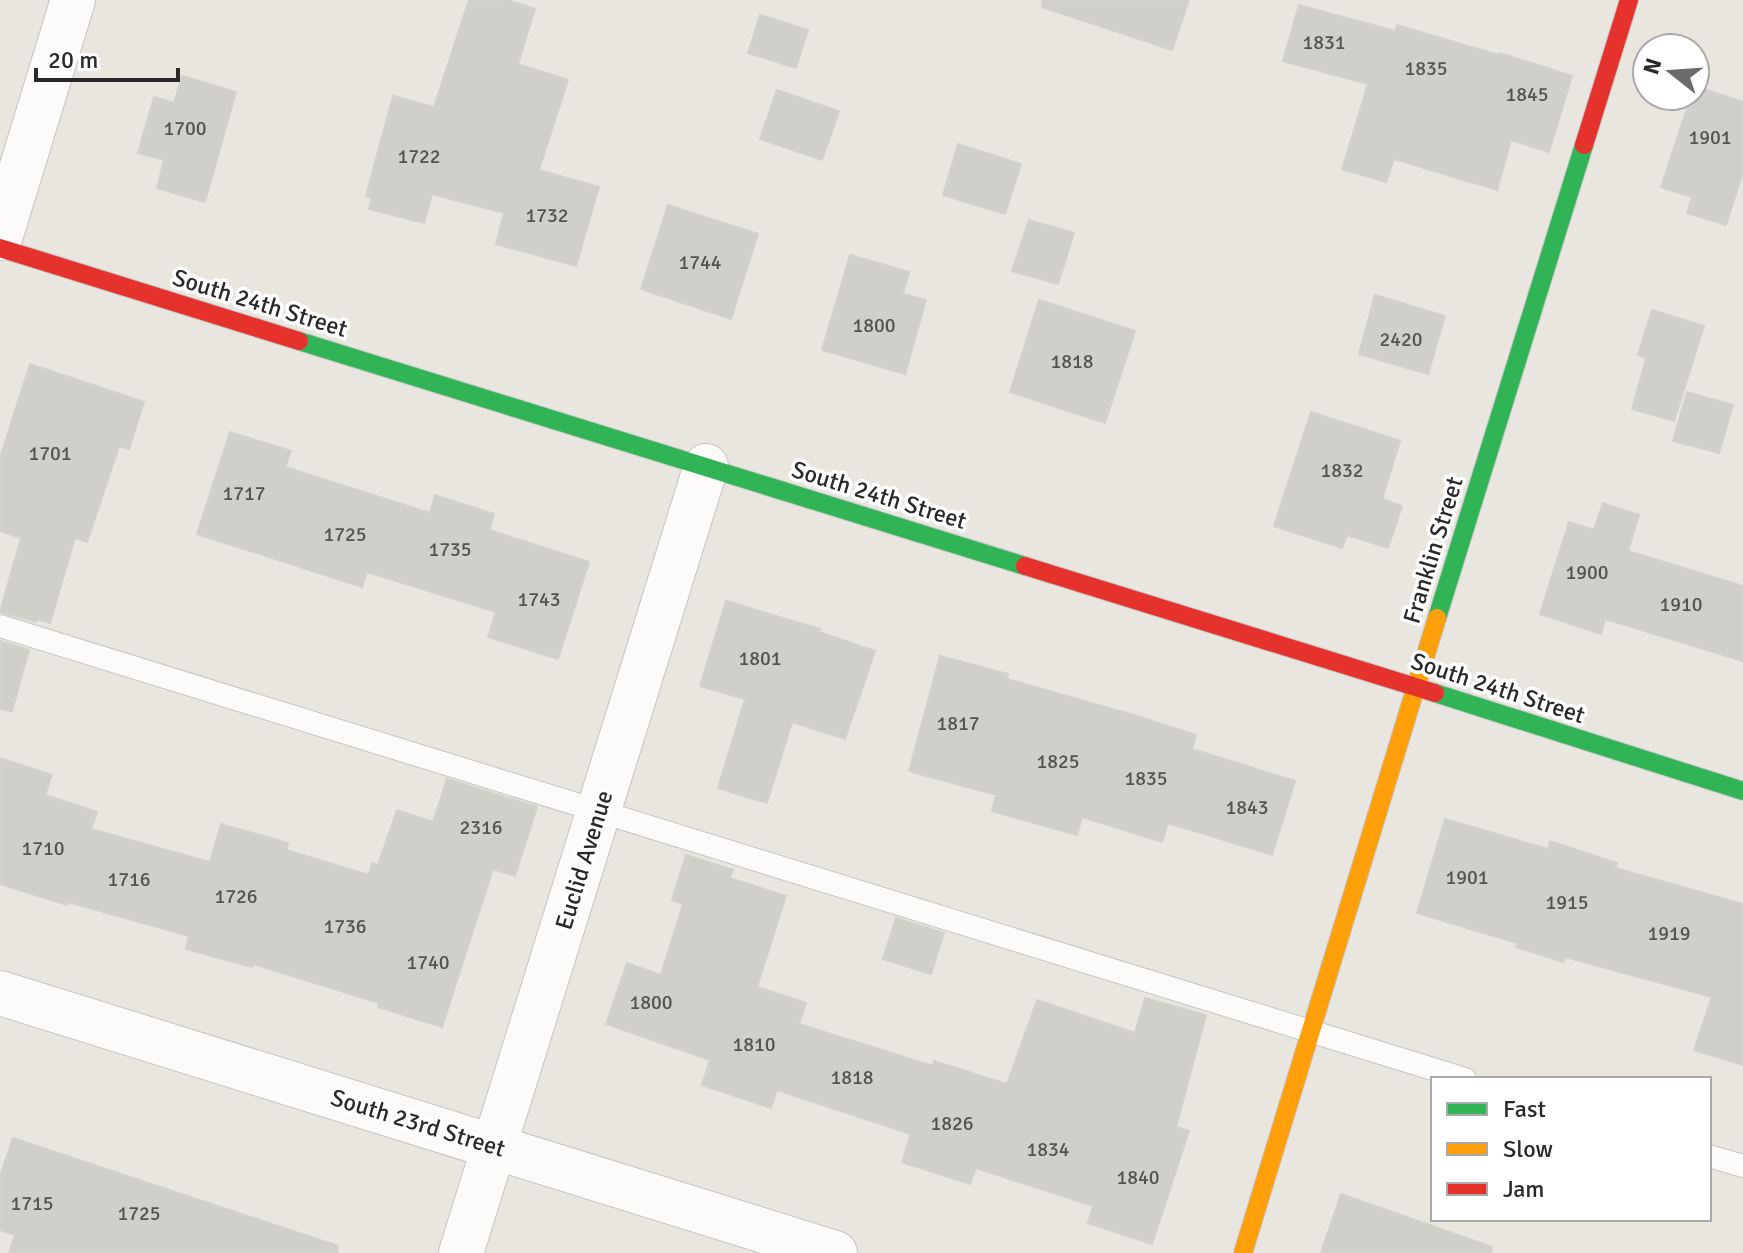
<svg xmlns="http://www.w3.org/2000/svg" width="1743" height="1253" font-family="Signika,sans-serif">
  <rect width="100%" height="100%" fill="#e8e6df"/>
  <!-- building -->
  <path fill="#d1cfca" stroke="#d3d1cb" stroke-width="2" d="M469,0H508L535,9L518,64L568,80L539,170L599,187L576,266L496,244L504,213L432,194L424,223L369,209L372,198L366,196L393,96L434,107Z
    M1043,0H1189L1172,50L1042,7Z
    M1299,5L1395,31L1397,25L1499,55L1500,53L1572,76L1549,152L1511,140L1497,190L1394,159L1386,182L1342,169L1368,84L1283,61Z
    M760,15L808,30L796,68L748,53Z
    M182,76L236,92L205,202L157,188L164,160L138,153L154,97L174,103Z
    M1695,86L1743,102V172L1726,225L1687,213L1692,197L1661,187L1691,96H1695Z
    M777,90L839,111L822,160L760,139Z
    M958,144L1021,164L1005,214L943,195Z
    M668,205L758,234L731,319L641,289Z
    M1029,220L1074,233L1058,284L1012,271Z
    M850,255L909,272L903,294L926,300L905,374L822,350Z
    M1375,295L1445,316L1428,374L1359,354Z
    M1039,300L1135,331L1105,423L1010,392Z
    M1652,310L1704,326L1674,421L1632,409L1646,358L1638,355Z
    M30,364L144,402L129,449L119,446L87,542L75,538L50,623L37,619L36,622L0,612L21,538L0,531V458Z
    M1687,392L1733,405L1719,453L1673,441Z
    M1311,412L1400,441L1382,499L1402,506L1388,548L1347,535L1342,548L1274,526Z
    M230,432L291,451L285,467L430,513L435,495L494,514L489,530L589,562L558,659L488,637L496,612L367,572L362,587L197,534Z
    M1603,503L1639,515L1628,551L1743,586V661L1605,619L1601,634L1540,614L1569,522L1594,530Z
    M726,601L820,629L819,632L875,651L845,739L792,722L767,803L718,788L745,699L700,686Z
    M0,641L29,650L12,711L0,709Z
    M940,656L1008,674L1007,679L1134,715L1196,735L1192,749L1295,781L1272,855L1168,823L1162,842L1082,817L1077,835L992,811L996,795L909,771Z
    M0,758L52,775L45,795L97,812L91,829L210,862L221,824L288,843L286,850L369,875L372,863L378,865L397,810L433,822L447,779L537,807L515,876L493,869L442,1027L378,1007L379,1003L253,964L252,967L186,949L189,936L68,902L67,905L0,884Z
    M1445,819L1548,849L1550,841L1617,863L1615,868L1743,904V1065L1694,1050L1712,997L1565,957L1563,962L1516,947L1517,943L1417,913Z
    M686,855L733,870L730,878L786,896L757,987L806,1003L799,1024L933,1066L934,1061L1007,1084L1037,1000L1135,1033L1145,998L1206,1015L1176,1127L1189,1131L1152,1244L1088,1223L1093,1206L976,1168L970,1184L902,1162L911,1134L777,1090L771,1108L702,1085L710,1060L606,1024L627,963L661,975L683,904L672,900Z
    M896,918L944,933L931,974L883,959Z
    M13,1138L338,1246L337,1253H9L15,1235L0,1230V1176Z
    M1341,1194L1492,1247L1491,1253H1321Z"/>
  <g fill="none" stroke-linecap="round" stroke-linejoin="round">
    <!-- lane casing -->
    <g stroke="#c5c5c5" stroke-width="24">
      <path id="lane" d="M0,626L1465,1079
        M1709,1156L1743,1166"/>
    </g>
    <!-- street casing -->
    <g stroke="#c5c5c5" stroke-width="46">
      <path id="street" d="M0,238L73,0
        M0,993L835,1253
        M461,1253L706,466"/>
    </g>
    <!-- fast casing -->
    <g stroke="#c5c5c5" stroke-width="20">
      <path id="fast" d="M299,341L1025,566
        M1437,618L1584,145
        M1435,693L1743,791"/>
    </g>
    <!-- slow casing -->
    <g stroke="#c5c5c5" stroke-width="20">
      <path id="slow" d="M1243,1253L1437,618"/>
    </g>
    <!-- jam casing -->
    <g stroke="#c5c5c5" stroke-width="20">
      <path id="jam" d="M1584,145L1629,0
        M0,248L299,341
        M1025,566L1435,693"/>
    </g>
    <!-- lane -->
    <use href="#lane" stroke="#fcfbfa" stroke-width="22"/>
    <!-- street -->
    <use href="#street" stroke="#fcfbfa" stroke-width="44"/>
    <!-- fast -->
    <use href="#fast" stroke="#30b455" stroke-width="18"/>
    <!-- slow -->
    <use href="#slow" stroke="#ff9f0a" stroke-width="18"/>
    <!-- jam -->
    <use href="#jam" stroke="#e5322d" stroke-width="18"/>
  </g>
  <g text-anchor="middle" stroke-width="7" stroke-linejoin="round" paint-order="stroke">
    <!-- number labels -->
    <g font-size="20" fill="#545352">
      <text x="1324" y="49">1831</text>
      <text x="1426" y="75">1835</text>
      <text x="1527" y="101">1845</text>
      <text x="185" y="135">1700</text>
      <text x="1710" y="144">1901</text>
      <text x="419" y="163">1722</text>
      <text x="547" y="222">1732</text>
      <text x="700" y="269">1744</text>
      <text x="874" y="332">1800</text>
      <text x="1401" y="346">2420</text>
      <text x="1072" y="368">1818</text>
      <text x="50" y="460">1701</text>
      <text x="1342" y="477">1832</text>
      <text x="244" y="500">1717</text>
      <text x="345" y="541">1725</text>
      <text x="450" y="556">1735</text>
      <text x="1587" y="579">1900</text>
      <text x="539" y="606">1743</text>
      <text x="1681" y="611">1910</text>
      <text x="760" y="665">1801</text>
      <text x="958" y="730">1817</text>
      <text x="1058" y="768">1825</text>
      <text x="1146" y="785">1835</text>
      <text x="1247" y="814">1843</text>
      <text x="481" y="834">2316</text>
      <text x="43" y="855">1710</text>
      <text x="1467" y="884">1901</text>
      <text x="129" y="886">1716</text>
      <text x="236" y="903">1726</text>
      <text x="1567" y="909">1915</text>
      <text x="345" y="933">1736</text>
      <text x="1669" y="940">1919</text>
      <text x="428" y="969">1740</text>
      <text x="651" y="1009">1800</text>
      <text x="754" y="1051">1810</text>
      <text x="852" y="1084">1818</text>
      <text x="952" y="1130">1826</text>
      <text x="1048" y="1156">1834</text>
      <text x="1138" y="1184">1840</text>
      <text x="32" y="1210">1715</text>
      <text x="139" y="1220">1725</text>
    </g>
    <!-- street labels -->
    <g font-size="24" fill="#292929" stroke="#fff">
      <text transform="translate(260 303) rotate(17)" y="8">South 24th Street</text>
      <text transform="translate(879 495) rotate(17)" y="8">South 24th Street</text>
      <text transform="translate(1433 550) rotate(-73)" y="8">Franklin Street</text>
      <text transform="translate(1498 688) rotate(18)" y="8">South 24th Street</text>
      <text transform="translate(584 860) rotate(-73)" y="8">Euclid Avenue</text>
      <text transform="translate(418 1123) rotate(17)" y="8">South 23rd Street</text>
    </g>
  </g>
  <!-- legend -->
  <rect x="1431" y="1077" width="280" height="144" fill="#ffffff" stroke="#a9a9a9" stroke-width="2"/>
  <rect x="1447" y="1103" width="40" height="12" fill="#30b455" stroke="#a9a9a9" stroke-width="2"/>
  <text x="1503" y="1117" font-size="24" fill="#292929">Fast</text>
  <rect x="1447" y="1143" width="40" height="12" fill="#ff9f0a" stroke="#a9a9a9" stroke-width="2"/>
  <text x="1503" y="1157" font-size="24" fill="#292929">Slow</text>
  <rect x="1447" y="1183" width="40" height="12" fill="#e5322d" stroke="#a9a9a9" stroke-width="2"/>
  <text x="1503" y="1197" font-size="24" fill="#292929">Jam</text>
  <!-- north arrow -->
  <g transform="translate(1671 72) rotate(287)"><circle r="38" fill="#ffffff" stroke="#a9a9a9" stroke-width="2"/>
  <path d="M0-6L14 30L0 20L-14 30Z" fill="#6c6b69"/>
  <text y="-12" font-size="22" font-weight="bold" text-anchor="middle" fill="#292929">N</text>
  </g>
  <!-- scale -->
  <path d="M36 68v12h142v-12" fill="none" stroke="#292929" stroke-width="4"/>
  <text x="48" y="68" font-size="24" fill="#292929" stroke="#ffffff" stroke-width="6" paint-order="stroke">20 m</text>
</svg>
